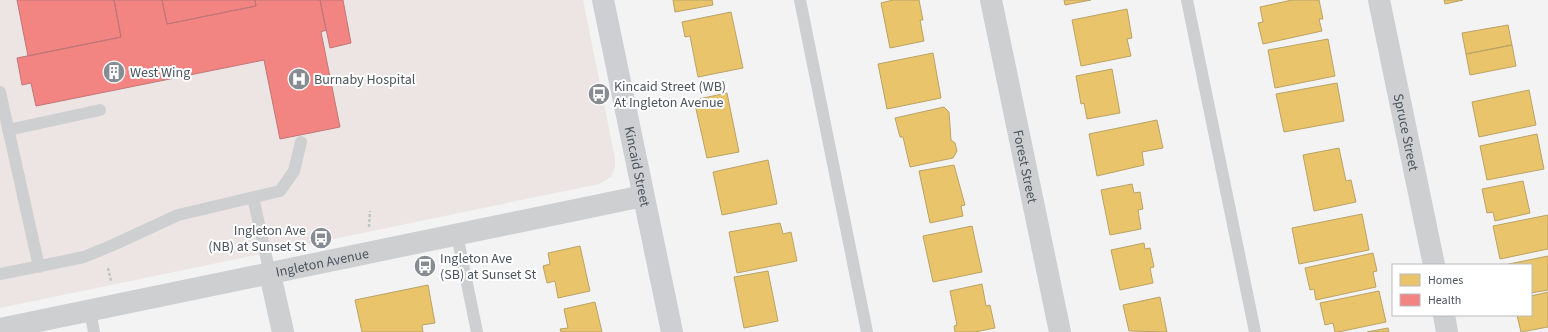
<svg xmlns="http://www.w3.org/2000/svg" width="1548" height="332" font-family="'Source Sans 3',sans-serif">
  <rect width="100%" height="100%" fill="#f3f3f3"/>
  <!-- medical -->
  <path fill="#ede5e3" d="M0,0H583L615,158V167L611,177L599,184L0,308Z"/>
  <!-- homes -->
  <path fill="#e9c46a" stroke="#baa366" d="M673,0H712L713,5L675,12Z
    M893,0H919L923,20H920L924,41L890,48L881,3Z
    M1064,0H1091L1065,5Z
    M1292,0H1319L1323,19H1319L1322,31L1263,44L1258,23L1263,22L1260,7Z
    M1444,0H1463L1445,4Z
    M1127,9L1132,38L1127,39L1131,56L1081,66L1072,20Z
    M731,12L743,68L698,77L690,36L685,37L682,22Z
    M1508,25L1512,45L1466,54L1462,33Z
    M1328,39L1335,76L1275,88L1268,50Z
    M1512,45L1516,66L1470,75L1466,54Z
    M933,53L941,98L887,109L878,64Z
    M1112,69L1120,113L1087,119L1084,103L1081,104L1076,76Z
    M1337,83L1344,121L1284,132L1276,94Z
    M1529,90L1536,125L1479,137L1472,102Z
    M727,93L739,152L707,158L694,100Z
    M944,107L949,112L951,140L955,143L957,151L953,158L910,167L903,137H900L895,118Z
    M1157,120L1163,148L1142,152L1144,165L1097,176L1089,134Z
    M1537,134L1544,169L1487,180L1480,146Z
    M1339,148L1346,181L1351,180L1356,202L1314,211L1303,155Z
    M768,160L777,204L722,215L713,172Z
    M954,165L965,205L961,206L963,216L930,223L919,171Z
    M1523,181L1530,213L1495,221L1493,212L1487,213L1482,189Z
    M1132,184L1134,193L1140,192L1143,209L1138,210L1141,229L1110,235L1101,190Z
    M1362,214L1369,250L1299,264L1292,228Z
    M1548,215V249L1500,259L1493,226Z
    M780,223L783,234L791,232L797,261L737,273L729,232Z
    M972,226L982,272L933,282L923,236Z
    M1144,243L1145,249L1150,248L1154,267L1150,268L1153,283L1120,290L1111,250Z
    M580,246L590,291L558,298L555,281L547,283L543,266L550,264L548,253Z
    M1373,253L1377,271L1373,272L1376,287L1316,300L1314,289L1310,290L1305,268Z
    M1548,256V290L1531,293V265H1504Z
    M768,271L778,321L744,328L734,277Z
    M982,284L986,306L990,305L995,328L975,332H955L954,326L957,325L950,291Z
    M428,285L435,323L422,325L423,332H362L355,300Z
    M1379,291L1386,322L1338,332H1335L1333,323L1325,325L1320,303Z
    M1548,292V327L1521,332L1517,315H1531V296Z
    M1160,297L1167,332L1129,331L1123,305Z
    M595,302L602,332H561L560,329L568,328L564,309Z
    M1388,328L1389,332H1367Z"/>
  <!-- health -->
  <path fill="#f28482" stroke="#c07677" d="M17,0H114L121,37L28,56Z
    M114,0H162L167,24L256,6L255,0H320L326,30L321,32L340,127L280,139L264,60L36,106L31,83L22,85L17,58L121,37Z
    M162,0H255L256,6L167,24Z
    M320,0H343L351,43L330,48Z"/>
  <g fill="none" stroke-linecap="round" stroke-linejoin="round">
    <!-- path -->
    <path stroke="#bcc6c3" stroke-width="2.5" stroke-dasharray="3 2" stroke-linecap="butt" d="M369,227L370,211
      M108,268L111,281"/>
    <!-- lane -->
    <path stroke="#cdcfd1" stroke-width="12" d="M800,0L867,332
      M1187,0L1255,332
      M0,92L39,267
      M8,130L100,110
      M253,197L270,274
      M457,235L477,332
      M0,274L84,257L113,245L178,215L280,191L294,171L301,142
      M90,311L94,332"/>
    <!-- street -->
    <g stroke="#cdcfd1" stroke-width="22">
      <path id="s1" d="M991,0L1060,332"/>
      <path id="s2" d="M1379,0L1434,265"/>
      <path d="M270,274L283,332"/>
      <path d="M1444,315L1447,332"/>
      <path id="s3" d="M0,329L643,196"/>
    </g>
    <!-- secondary -->
    <path stroke="#cecfd2" stroke-width="22" id="s4" d="M603,0L672,332"/>
  </g>
  <!-- icons -->
  <defs>
    <g id="building-disc" transform="scale(1.15)"><circle r="9.5" fill="#868c92" stroke="#fff"/><path d="M-4-6H4V6H1V3H-1V6H-4ZM-2.5-4.3h1.7v1.8h-1.7ZM.8-4.3h1.7v1.8H.8ZM-2.5-1h1.7V.8h-1.7ZM.8-1h1.7V.8H.8Z" fill="#fff"/></g>
    <g id="hospital-disc" transform="scale(1.15)"><circle r="9.5" fill="#868c92" stroke="#fff"/><path d="M-5-5h3v3.5h4V-5h3V5h-3V1.5h-4V5h-3Z" fill="#fff"/></g>
    <g id="bus-disc" transform="scale(1.15)"><circle r="9.5" fill="#868c92" stroke="#fff"/><path d="M-5-6H5V4H4V6H2V4H-2V6H-4V4H-5ZM-3.5-4V0h7V-4ZM-3.5 1.2v1.5H-2V1.2ZM2 1.2v1.5H3.5V1.2Z" fill="#fff"/></g>
  </defs>
  <g fill-rule="evenodd">
    <use href="#building-disc" x="114" y="72"/>
    <use href="#hospital-disc" x="299" y="79"/>
    <use href="#bus-disc" x="599" y="94"/>
    <use href="#bus-disc" x="321" y="238"/>
    <use href="#bus-disc" x="425" y="266"/>
  </g>
  <g text-anchor="middle" stroke-width="4" stroke-linejoin="round" paint-order="stroke">
    <!-- poi labels -->
    <g font-size="14" fill="#4c555e" stroke="#fff" text-anchor="start">
      <text x="130" y="77">West Wing</text>
      <text x="314" y="84">Burnaby Hospital</text>
      <text x="614" y="91">Kincaid Street (WB)<tspan x="614" dy="16">At Ingleton Avenue</tspan></text>
      <text x="306" y="235" text-anchor="end">Ingleton Ave<tspan x="306" dy="16">(NB) at Sunset St</tspan></text>
      <text x="440" y="263">Ingleton Ave<tspan x="440" dy="16">(SB) at Sunset St</tspan></text>
    </g>
    <!-- street labels -->
    <g font-size="14" fill="#4c555e" stroke="#fff">
      <text dy="5" stroke="none"><textPath href="#s2" startOffset="135">Spruce Street</textPath></text>
      <text dy="5" stroke="none"><textPath href="#s4" startOffset="170">Kincaid Street</textPath></text>
      <text dy="5" stroke="none"><textPath href="#s1" startOffset="170">Forest Street</textPath></text>
      <text dy="5" stroke="none"><textPath href="#s3" startOffset="329">Ingleton Avenue</textPath></text>
    </g>
  </g>
  <!-- legend -->
  <rect x="1392" y="264" width="140" height="52" fill="#ffffff" stroke="#b7bbbf"/>
  <rect x="1400" y="274" width="20" height="12" fill="#e9c46a" stroke="#b7bbbf"/>
  <text x="1428" y="284" font-size="12" fill="#4c555e">Homes</text>
  <rect x="1400" y="294" width="20" height="12" fill="#f28482" stroke="#b7bbbf"/>
  <text x="1428" y="304" font-size="12" fill="#4c555e">Health</text>
</svg>
